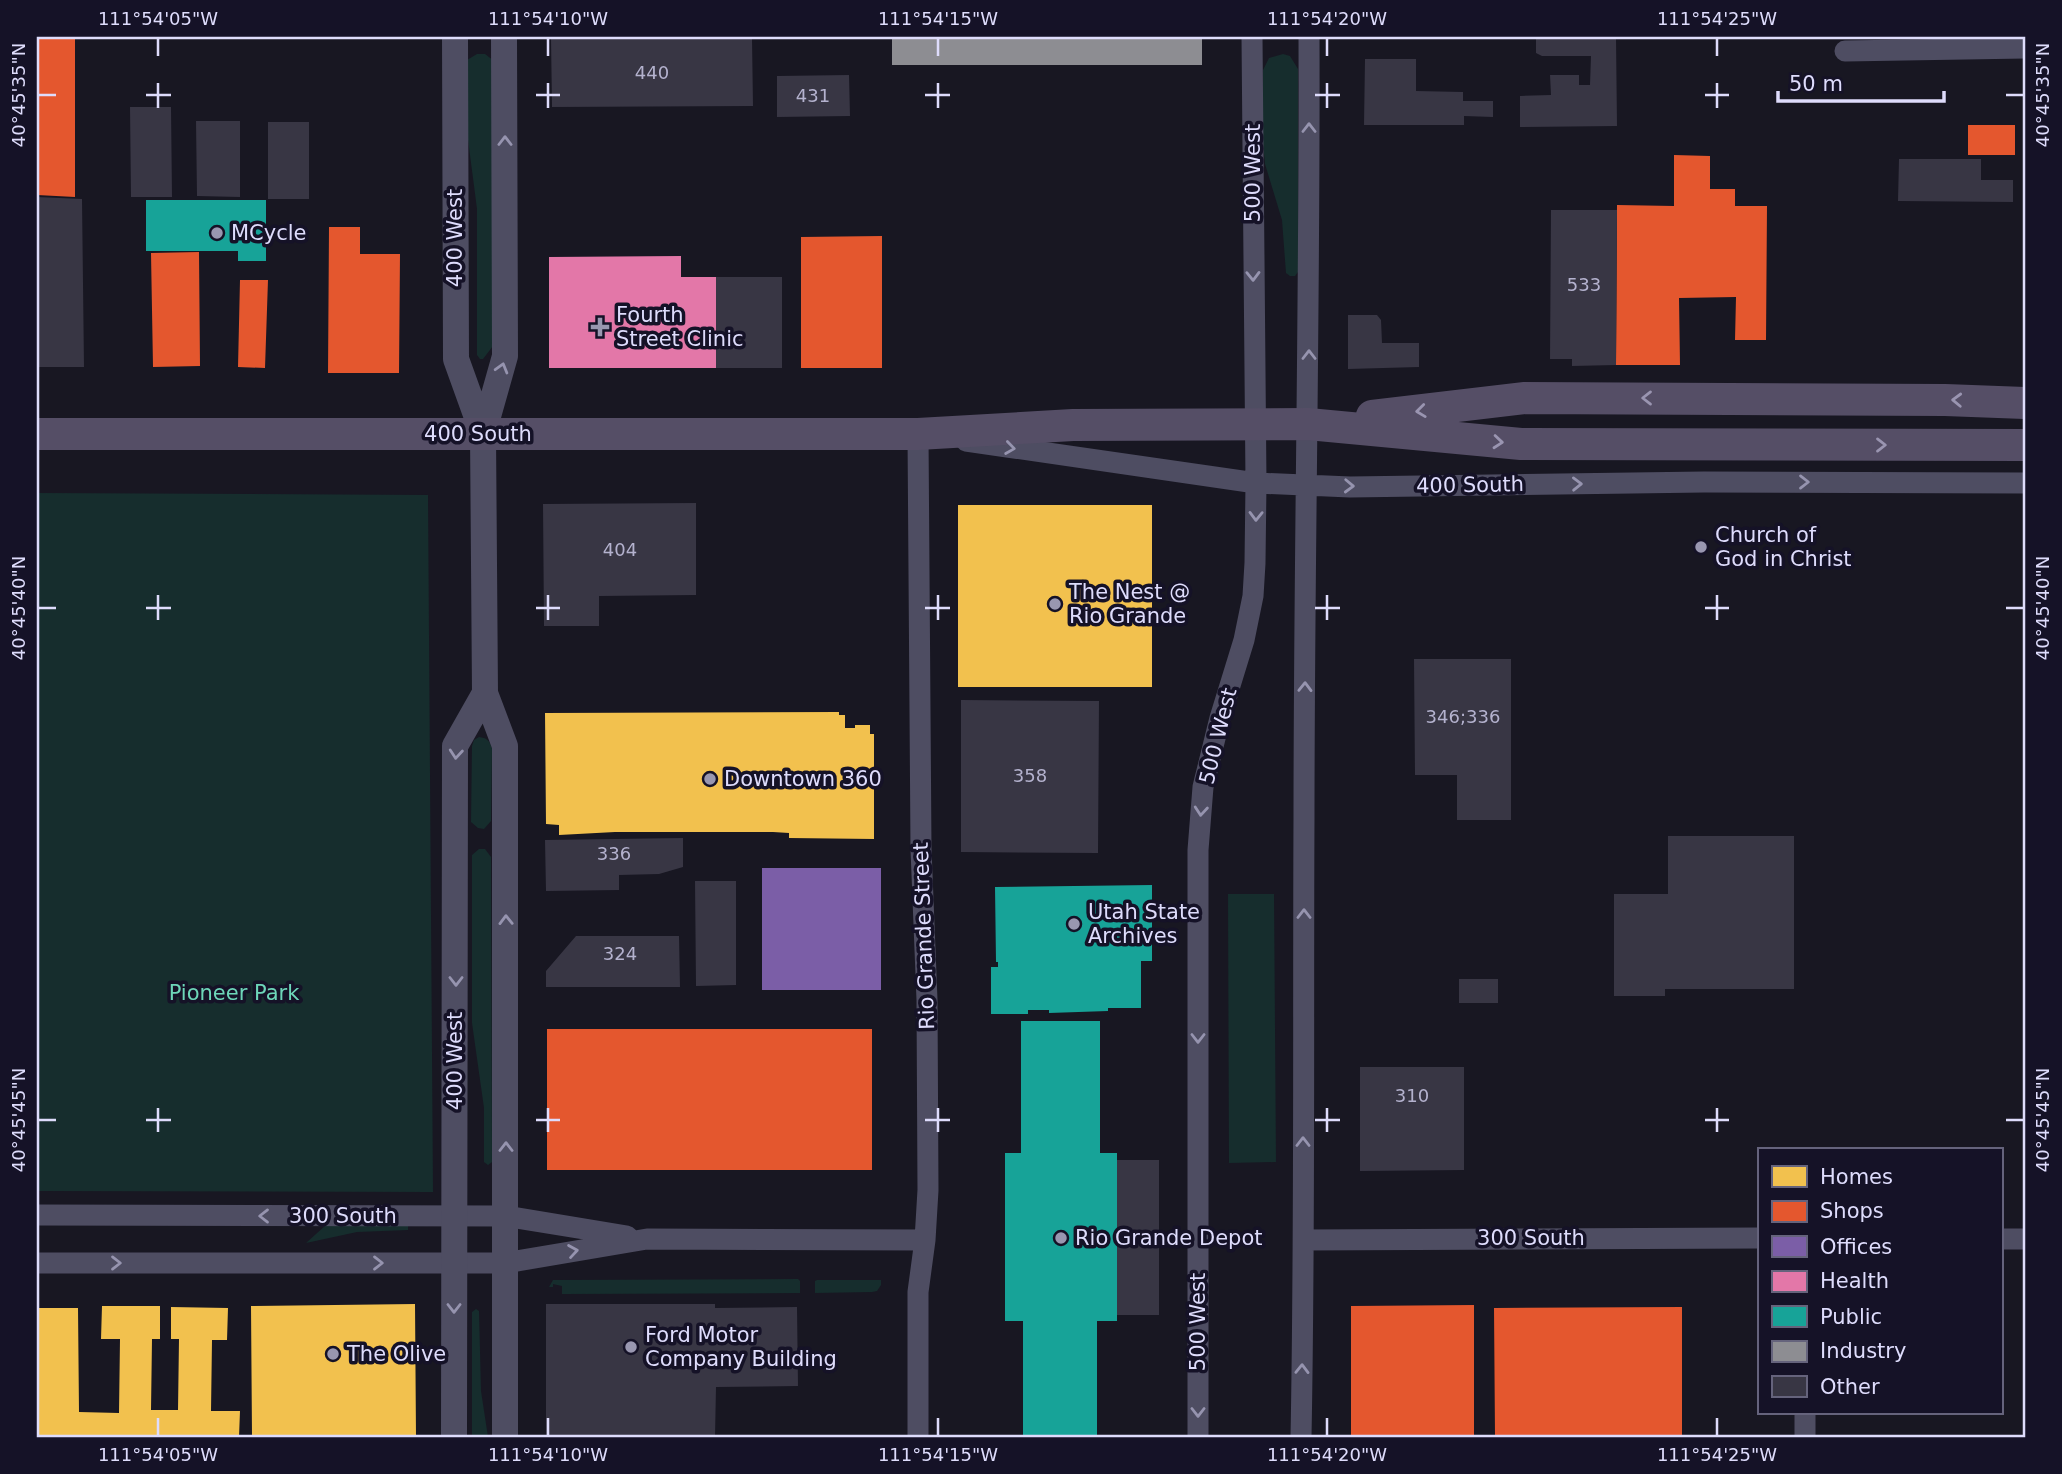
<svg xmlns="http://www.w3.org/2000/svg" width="2062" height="1474" font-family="'DejaVu Sans',sans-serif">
  <rect width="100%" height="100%" fill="#181722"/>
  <!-- green -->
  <path fill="#162d2d" d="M477,54H485L494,61L493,346L483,359H480L477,355V209L467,132V60Z
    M1283,54L1290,56L1298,69V272L1295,276H1290L1286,273L1282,220L1265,164L1263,142V70L1269,58Z
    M37,493L428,495L433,1192L37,1191Z
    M479,737C487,738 489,740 492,748L491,821L484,829L478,828L471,822L472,746L474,740Z
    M479,849H485L491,857L492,1162L488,1165L484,1162V1108L472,1023V855Z
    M1228,894H1274L1276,1162L1229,1163Z
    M408,1224V1230L357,1232L306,1243L326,1225Z
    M798,1279L800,1281V1293L562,1294V1286L553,1284V1287H549L553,1280Z
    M817,1280H881V1285L877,1291L872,1292L815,1293V1281Z
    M476,1309L479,1311L481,1391L488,1437H472V1312Z"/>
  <!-- homes -->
  <path fill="#f2c14e" d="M958,505H1152V687H958Z
    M839,712V715H845V728H855V725H870V734H874V839L789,838V833L773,832H615L559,835V825L546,824L545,713Z
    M415,1304L416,1437H252L251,1306Z
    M102,1306H160V1339H152L151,1410H178L179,1339H171V1307L228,1308L227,1340H212L211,1411H240L239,1437H37V1308H78L79,1412L119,1413L120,1339H101Z"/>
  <!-- shops -->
  <path fill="#e4572e" d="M37,37H75V197L37,195Z
    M1968,125H2015V155H1968Z
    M1674,155L1710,156V189H1735V206H1767L1766,340H1735L1736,297L1679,298L1680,365H1616L1617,205L1674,206Z
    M329,227H360V254H400L399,373H328Z
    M882,236V368H801V237Z
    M199,252L200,366L153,367L151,253Z
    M240,280H268L265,368L238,367Z
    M547,1029H872V1170H547Z
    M1474,1305V1437H1351V1306Z
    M1682,1307V1437H1495L1494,1308Z"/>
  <!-- offices -->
  <path fill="#7b5ea7" d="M762,868H881V990H762Z"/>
  <!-- health -->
  <path fill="#e377a8" d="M681,256V277H716V368H549V257Z"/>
  <!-- public -->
  <path fill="#17a398" d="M146,200H266V261H238V251H146Z
    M1152,885V961H1141V1008H1108V1011L1049,1013V1010H1028V1014H991V967H998V962H996L995,887Z
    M1021,1021H1100V1153H1117V1321H1097V1437H1023V1321H1005V1153H1021Z"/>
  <!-- industry -->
  <path fill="#8d8d92" d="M892,37H1202V65H892Z"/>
  <!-- building -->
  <path fill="#383644" d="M1536,37H1616L1617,126L1520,127V96L1551,95L1550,75H1579V85H1590L1591,56H1542L1536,53Z
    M752,38L753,106L552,107L551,39Z
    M1365,59H1416V91L1463,92V101H1493V117L1464,116V125H1364Z
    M849,75L850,116L777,117V76Z
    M130,107H171L172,197H131Z
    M196,121H240V197L197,196Z
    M268,122H309V199H268Z
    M1899,159H1981V180H2013V202L1898,201Z
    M37,197L82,199L84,367H37Z
    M1551,210H1617L1616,365L1572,366V359H1550Z
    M716,277H782V368H716Z
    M1348,315H1377L1381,320L1382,343H1419V367L1348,369Z
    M696,503V595L599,596V626H544L543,504Z
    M1414,659H1511V820H1457V775H1415Z
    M961,700L1099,701L1098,853L961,852Z
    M1668,836H1794V989H1665V996H1614V894H1668Z
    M683,838V867L659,874L619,875V890L546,891L545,840Z
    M695,881H736V985L696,986Z
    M576,936H679L680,987H546V971Z
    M1459,979H1498V1003H1459Z
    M1360,1067H1464V1170L1360,1171Z
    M1117,1160H1159V1315H1117Z
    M546,1304H715V1308L797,1307L798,1386L716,1387L715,1437H546Z"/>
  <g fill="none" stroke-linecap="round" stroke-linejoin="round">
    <!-- minor -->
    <path stroke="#4e4d62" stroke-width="21" d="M1845,51L2025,48
      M966,441L1256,483L1350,487L1704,482L2025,483
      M37,1215L505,1216L627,1236
      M2001,1239H2025
      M1304,1240L1759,1238
      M37,1263H505L647,1239L925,1240
      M918,1437V1292L925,1240L928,1190L927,1000L921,849L918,434L931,436
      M1198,1437V850L1203,787L1220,718L1244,640L1253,596L1255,563L1256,483L1252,37
      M1301,1437C1305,1231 1303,1024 1304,818C1304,558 1310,297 1309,37
      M1805,1437V1413"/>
    <!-- tertiary -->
    <path stroke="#4e4d62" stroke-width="26" d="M455,37L456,359L483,434
      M504,37L505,356L483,434L485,693L505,746V1437
      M454,1437L455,746L485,693"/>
    <!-- primary -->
    <path stroke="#554e66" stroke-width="32" d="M1372,416L1525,398L1945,400L2025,403
      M37,434H918L1073,425L1308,424L1521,444L2025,445"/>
  </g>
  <!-- one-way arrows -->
  <defs><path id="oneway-chevron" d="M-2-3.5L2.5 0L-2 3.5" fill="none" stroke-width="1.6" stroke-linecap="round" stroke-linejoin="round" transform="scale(1.75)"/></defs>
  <g stroke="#9694af">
    <use href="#oneway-chevron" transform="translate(1309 128) rotate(-90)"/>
    <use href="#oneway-chevron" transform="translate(505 141) rotate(-90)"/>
    <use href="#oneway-chevron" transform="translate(1253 276) rotate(89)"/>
    <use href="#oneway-chevron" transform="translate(1309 355) rotate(-90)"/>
    <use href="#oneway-chevron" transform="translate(502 368) rotate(-74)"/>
    <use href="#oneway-chevron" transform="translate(1010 448) rotate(8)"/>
    <use href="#oneway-chevron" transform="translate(1804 482)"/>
    <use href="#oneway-chevron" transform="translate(1577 484) rotate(-1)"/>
    <use href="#oneway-chevron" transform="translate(1349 486) rotate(2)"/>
    <use href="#oneway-chevron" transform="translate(1256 516) rotate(91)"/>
    <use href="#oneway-chevron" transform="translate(1305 687) rotate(-89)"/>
    <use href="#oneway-chevron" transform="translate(456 754) rotate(95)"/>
    <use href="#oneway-chevron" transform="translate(1201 811) rotate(95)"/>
    <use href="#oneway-chevron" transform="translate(1304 914) rotate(-90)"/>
    <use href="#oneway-chevron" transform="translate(506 920) rotate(-91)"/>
    <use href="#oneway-chevron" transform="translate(456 981) rotate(90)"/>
    <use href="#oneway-chevron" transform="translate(1198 1038) rotate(90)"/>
    <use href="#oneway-chevron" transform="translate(1303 1142) rotate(-90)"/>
    <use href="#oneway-chevron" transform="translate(506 1147) rotate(-90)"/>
    <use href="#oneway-chevron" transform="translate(264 1216) rotate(-180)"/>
    <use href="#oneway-chevron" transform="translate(573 1251) rotate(-9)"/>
    <use href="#oneway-chevron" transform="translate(116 1263)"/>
    <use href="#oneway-chevron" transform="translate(378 1263)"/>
    <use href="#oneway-chevron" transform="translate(454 1308) rotate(90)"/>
    <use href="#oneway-chevron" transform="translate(1302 1369) rotate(-89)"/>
    <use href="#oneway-chevron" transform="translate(1198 1412) rotate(90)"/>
  </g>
  <g stroke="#9a95b1">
    <use href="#oneway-chevron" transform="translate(1647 398) rotate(180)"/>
    <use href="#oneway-chevron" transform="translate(1957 400) rotate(-178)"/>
    <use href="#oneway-chevron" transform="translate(1421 411) rotate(173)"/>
    <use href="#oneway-chevron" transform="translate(1498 442) rotate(5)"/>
    <use href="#oneway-chevron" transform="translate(1881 445)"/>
  </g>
  <!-- ticks -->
  <path fill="none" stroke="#dedcfc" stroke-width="2.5" d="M158,38V56M548,38V56M938,38V56M1327,38V56M1717,38V56M158,83V108M548,83V108M938,83V108M1327,83V108M1717,83V108M38,95H56M146,95H171M536,95H560M925,95H950M1315,95H1340M1705,95H1729M2006,95H2024M158,595V620M548,595V620M938,595V620M1327,595V620M1717,595V620M38,608H56M146,608H171M536,608H560M925,608H950M1315,608H1340M1705,608H1729M2006,608H2024M158,1108V1132M548,1108V1132M938,1108V1132M1327,1108V1132M1717,1108V1132M38,1120H56M146,1120H171M536,1120H560M925,1120H950M1315,1120H1340M1705,1120H1729M2006,1120H2024M158,1418V1436M548,1418V1436M938,1418V1436M1327,1418V1436M1717,1418V1436"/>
  <!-- markers -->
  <g fill="#9997b0" stroke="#151227" stroke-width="2.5">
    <circle cx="217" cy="233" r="7"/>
    <path d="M596.5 316.5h7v7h7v7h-7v7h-7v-7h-7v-7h7z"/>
    <circle cx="1701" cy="547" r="7"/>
    <circle cx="1055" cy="604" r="7"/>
    <circle cx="710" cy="779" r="7"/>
    <circle cx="1074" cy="924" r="7"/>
    <circle cx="1061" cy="1238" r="7"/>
    <circle cx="631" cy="1347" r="7"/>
    <circle cx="333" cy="1354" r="7"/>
  </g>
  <g text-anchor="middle" stroke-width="7" stroke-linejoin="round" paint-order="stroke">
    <!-- number labels -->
    <g font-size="18" fill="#b4b2ce">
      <text x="652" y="79">440</text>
      <text x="813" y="102">431</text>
      <text x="1584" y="291">533</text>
      <text x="620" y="556">404</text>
      <text x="1463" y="723">346;336</text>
      <text x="1030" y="782">358</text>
      <text x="614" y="860">336</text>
      <text x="620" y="960">324</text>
      <text x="1412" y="1102">310</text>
    </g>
    <!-- street labels -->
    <g font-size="21" fill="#dedcfc" stroke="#151227">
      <text transform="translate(1253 173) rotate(-90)" y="7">500 West</text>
      <text transform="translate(455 238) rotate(-90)" y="7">400 West</text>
      <text x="478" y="441">400 South</text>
      <text transform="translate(1470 485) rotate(-1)" y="7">400 South</text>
      <text transform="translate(1218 736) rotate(-76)" y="7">500 West</text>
      <text transform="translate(924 936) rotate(-92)" y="7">Rio Grande Street</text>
      <text transform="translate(455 1061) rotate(-90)" y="7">400 West</text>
      <text x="343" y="1223">300 South</text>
      <text x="1531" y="1245">300 South</text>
      <text transform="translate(1198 1322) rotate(-90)" y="7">500 West</text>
    </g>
    <!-- poi labels -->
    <g font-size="21" fill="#dedcfc" stroke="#151227" text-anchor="start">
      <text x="231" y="240">MCycle</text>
      <text x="616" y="322">Fourth<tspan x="616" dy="24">Street Clinic</tspan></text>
      <text x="1715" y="542">Church of<tspan x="1715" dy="24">God in Christ</tspan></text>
      <text x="1069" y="599">The Nest @<tspan x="1069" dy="24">Rio Grande</tspan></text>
      <text x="724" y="786">Downtown 360</text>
      <text x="1088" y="919">Utah State<tspan x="1088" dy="24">Archives</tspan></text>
      <text x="1075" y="1245">Rio Grande Depot</text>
      <text x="645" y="1342">Ford Motor<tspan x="645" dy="24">Company Building</tspan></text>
      <text x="347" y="1361">The Olive</text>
    </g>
    <!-- park labels -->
    <g font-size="21" fill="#6dd6b9" stroke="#151227">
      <text x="234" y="1000">Pioneer Park</text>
    </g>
  </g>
  <!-- border -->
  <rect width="2062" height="1474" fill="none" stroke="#151227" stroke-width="77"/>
  <!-- legend -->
  <rect x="1758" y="1148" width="245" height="266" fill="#151227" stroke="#65637c" stroke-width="2"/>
  <rect x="1772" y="1166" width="35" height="21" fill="#f2c14e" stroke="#65637c" stroke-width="2"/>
  <text x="1820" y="1184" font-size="21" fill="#dedcfc">Homes</text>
  <rect x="1772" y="1201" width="35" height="21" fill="#e4572e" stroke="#65637c" stroke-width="2"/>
  <text x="1820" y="1218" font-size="21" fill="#dedcfc">Shops</text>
  <rect x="1772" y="1236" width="35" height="21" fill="#7b5ea7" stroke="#65637c" stroke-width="2"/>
  <text x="1820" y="1254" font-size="21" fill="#dedcfc">Offices</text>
  <rect x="1772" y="1271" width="35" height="21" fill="#e377a8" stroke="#65637c" stroke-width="2"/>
  <text x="1820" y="1288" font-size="21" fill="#dedcfc">Health</text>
  <rect x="1772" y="1306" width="35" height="21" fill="#17a398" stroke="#65637c" stroke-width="2"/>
  <text x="1820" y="1324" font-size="21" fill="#dedcfc">Public</text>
  <rect x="1772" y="1341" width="35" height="21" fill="#8d8d92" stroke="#65637c" stroke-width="2"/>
  <text x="1820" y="1358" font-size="21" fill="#dedcfc">Industry</text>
  <rect x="1772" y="1376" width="35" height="21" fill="#383644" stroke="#65637c" stroke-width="2"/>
  <text x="1820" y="1394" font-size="21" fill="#dedcfc">Other</text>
  <!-- scale -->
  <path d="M1778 91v10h166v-10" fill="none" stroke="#dedcfc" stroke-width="3.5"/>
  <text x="1789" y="91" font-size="21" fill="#dedcfc" stroke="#151227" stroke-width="5" paint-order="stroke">50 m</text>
  <rect x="38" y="38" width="1986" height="1398" fill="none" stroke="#dedcfc" stroke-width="2.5"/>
  <g font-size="18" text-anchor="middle" fill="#dedcfc">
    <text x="158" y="25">111°54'05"W</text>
    <text x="548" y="25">111°54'10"W</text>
    <text x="938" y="25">111°54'15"W</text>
    <text x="1327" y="25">111°54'20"W</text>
    <text x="1717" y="25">111°54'25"W</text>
    <text transform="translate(2043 95) rotate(-90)" y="6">40°45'35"N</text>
    <text transform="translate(19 95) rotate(-90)" y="6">40°45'35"N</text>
    <text transform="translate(2043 608) rotate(-90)" y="6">40°45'40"N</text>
    <text transform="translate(19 608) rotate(-90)" y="6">40°45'40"N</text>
    <text transform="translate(2043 1120) rotate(-90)" y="6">40°45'45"N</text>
    <text transform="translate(19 1120) rotate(-90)" y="6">40°45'45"N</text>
    <text x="158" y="1461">111°54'05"W</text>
    <text x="548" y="1461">111°54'10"W</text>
    <text x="938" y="1461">111°54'15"W</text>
    <text x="1327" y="1461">111°54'20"W</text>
    <text x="1717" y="1461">111°54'25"W</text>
  </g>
</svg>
